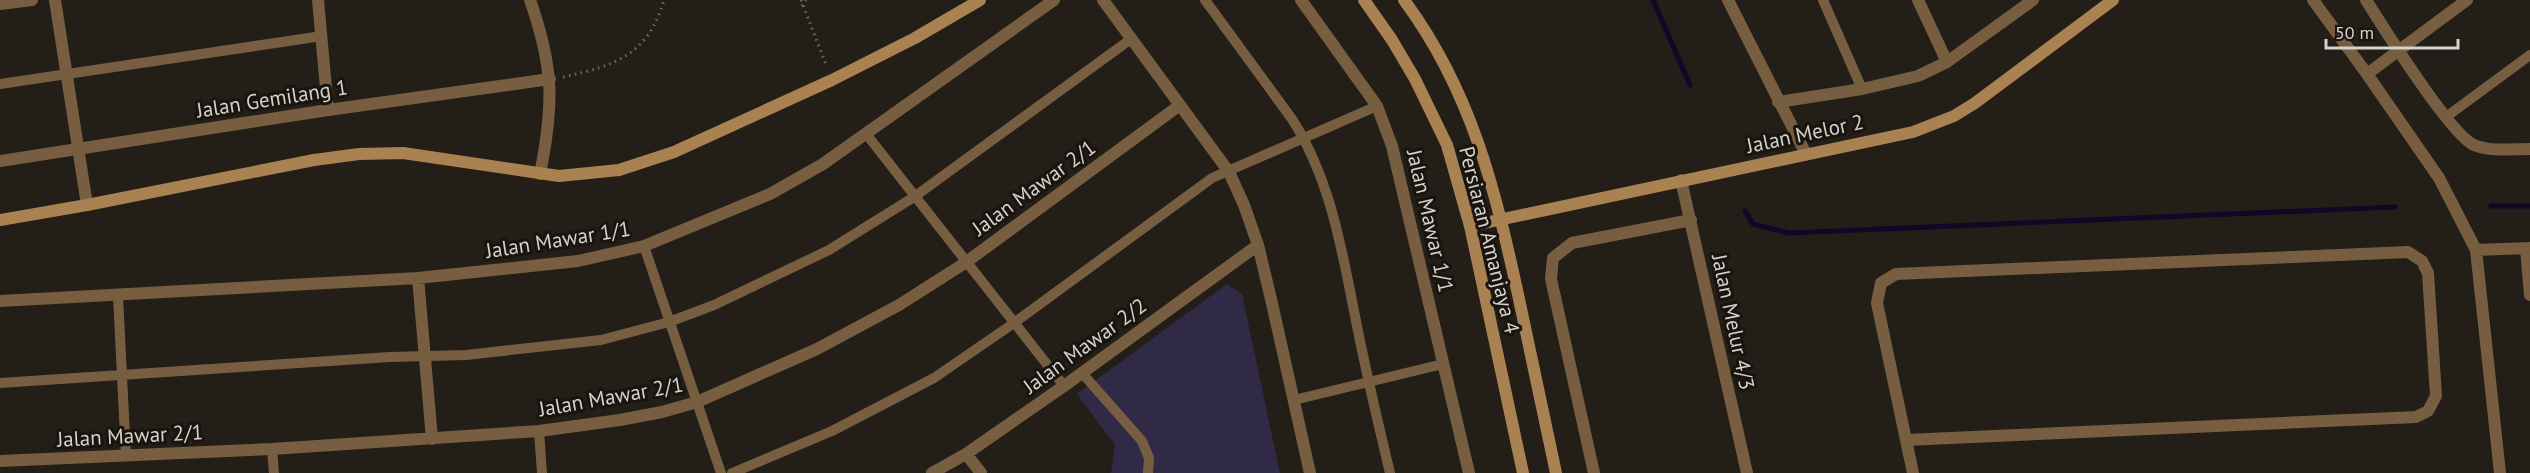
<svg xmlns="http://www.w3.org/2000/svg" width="2530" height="473" font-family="'PT Sans',sans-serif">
  <rect width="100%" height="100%" fill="#231e17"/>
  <!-- green -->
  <path fill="#302a47" d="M1227,284L1242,294L1280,473H1111L1115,445L1077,394Z"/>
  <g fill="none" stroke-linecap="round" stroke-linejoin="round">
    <!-- stream -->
    <path stroke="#110726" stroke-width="5" d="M1653,0L1690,85
      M2491,206H2530
      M1745,211L1753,224L1789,233L2395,207"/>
    <!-- path -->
    <path stroke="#6f6b64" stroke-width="3" stroke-dasharray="1.5 4.5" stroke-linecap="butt" d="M801,0L827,67
      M802,6L806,0
      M563,77C615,66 648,55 664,0"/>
    <!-- lane -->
    <path stroke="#775e40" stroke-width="10" d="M1205,0L1292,119C1331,180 1342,251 1356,321C1366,372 1378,423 1390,473
      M1823,0L1862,89
      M0,84L322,36
      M2446,117L2530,55
      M867,135L1064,386
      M644,246L721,473
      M118,296L126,456
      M1082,373L1142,441L1149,458L1148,473
      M0,383L390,357L466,355L601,340L669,322L714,305L829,250L914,197L1131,39
      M1294,400L1443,364
      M539,431L542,473
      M272,449L274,473
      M732,473L832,431L934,378L1014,323L1212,178L1377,106"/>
    <!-- street -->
    <path stroke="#775e40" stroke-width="12" d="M55,0L87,205
      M318,0L328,110
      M530,0C554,68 554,104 540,174
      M1103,0L1229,172L1244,205L1258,245L1271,299L1310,473
      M1301,0L1377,106L1392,146L1469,473
      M1728,0L1806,154
      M1918,0L1947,62
      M2313,0L2367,74L2439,178L2476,250L2500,473
      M2366,0C2383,27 2451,135 2474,145C2491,152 2512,149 2530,149
      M0,4L32,0
      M2367,74L2467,0
      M1778,102L1862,89L1918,76L1947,62L2033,0
      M0,161L328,110L550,79
      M1681,180L1747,473
      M2526,249L2530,295
      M2476,250L2530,248
      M2408,252L2422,261L2428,273L2436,396L2428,411L2416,417L1906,440L1877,303L1881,283L1896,274Z
      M418,278L432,439
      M0,301L418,278L578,261L644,246L770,194L823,164L1054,0
      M1906,440L1913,473
      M966,454L981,473
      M0,461L272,449L539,431L620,420L662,412L697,402L817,349L899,305L965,263L1180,105
      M932,473L966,454L1064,386L1258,245
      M1594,473L1551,279L1553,258L1572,243L1691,220"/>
    <!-- secondary -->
    <path stroke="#aa8251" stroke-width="12" d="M1364,0L1392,40L1415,79L1447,145L1470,226L1523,473
      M1404,0C1472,92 1495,189 1519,299C1531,357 1544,415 1556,473
      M0,220L87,205L314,160L359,154L403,153L559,176L619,170L674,152L832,80L915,38L980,0
      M1470,226L1913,132L1954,116L1975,103L2113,0"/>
  </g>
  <g text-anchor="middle" stroke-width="6" stroke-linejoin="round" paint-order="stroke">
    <!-- street labels -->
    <g font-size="21" fill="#d5d2cd" stroke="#19140e">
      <text transform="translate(272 99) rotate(-9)" y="7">Jalan Gemilang 1</text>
      <text transform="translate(1805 134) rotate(-12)" y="7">Jalan Melor 2</text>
      <text transform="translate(1034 188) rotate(-36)" y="7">Jalan Mawar 2/1</text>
      <text transform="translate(1430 221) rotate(77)" y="7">Jalan Mawar 1/1</text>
      <text transform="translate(558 240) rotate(-9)" y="7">Jalan Mawar 1/1</text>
      <text transform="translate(1489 240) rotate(76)" y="7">Persiaran Amanjaya 4</text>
      <text transform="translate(1733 322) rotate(78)" y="7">Jalan Melur 4/3</text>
      <text transform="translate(1085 346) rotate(-36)" y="7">Jalan Mawar 2/2</text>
      <text transform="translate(611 397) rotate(-10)" y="7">Jalan Mawar 2/1</text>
      <text transform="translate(130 436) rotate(-3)" y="7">Jalan Mawar 2/1</text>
    </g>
  </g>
  <!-- scale -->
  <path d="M2326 39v9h132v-9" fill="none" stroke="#d5d2cd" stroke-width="3"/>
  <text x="2335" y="39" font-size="18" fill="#d5d2cd" stroke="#19140e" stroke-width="4.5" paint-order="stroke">50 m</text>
</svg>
